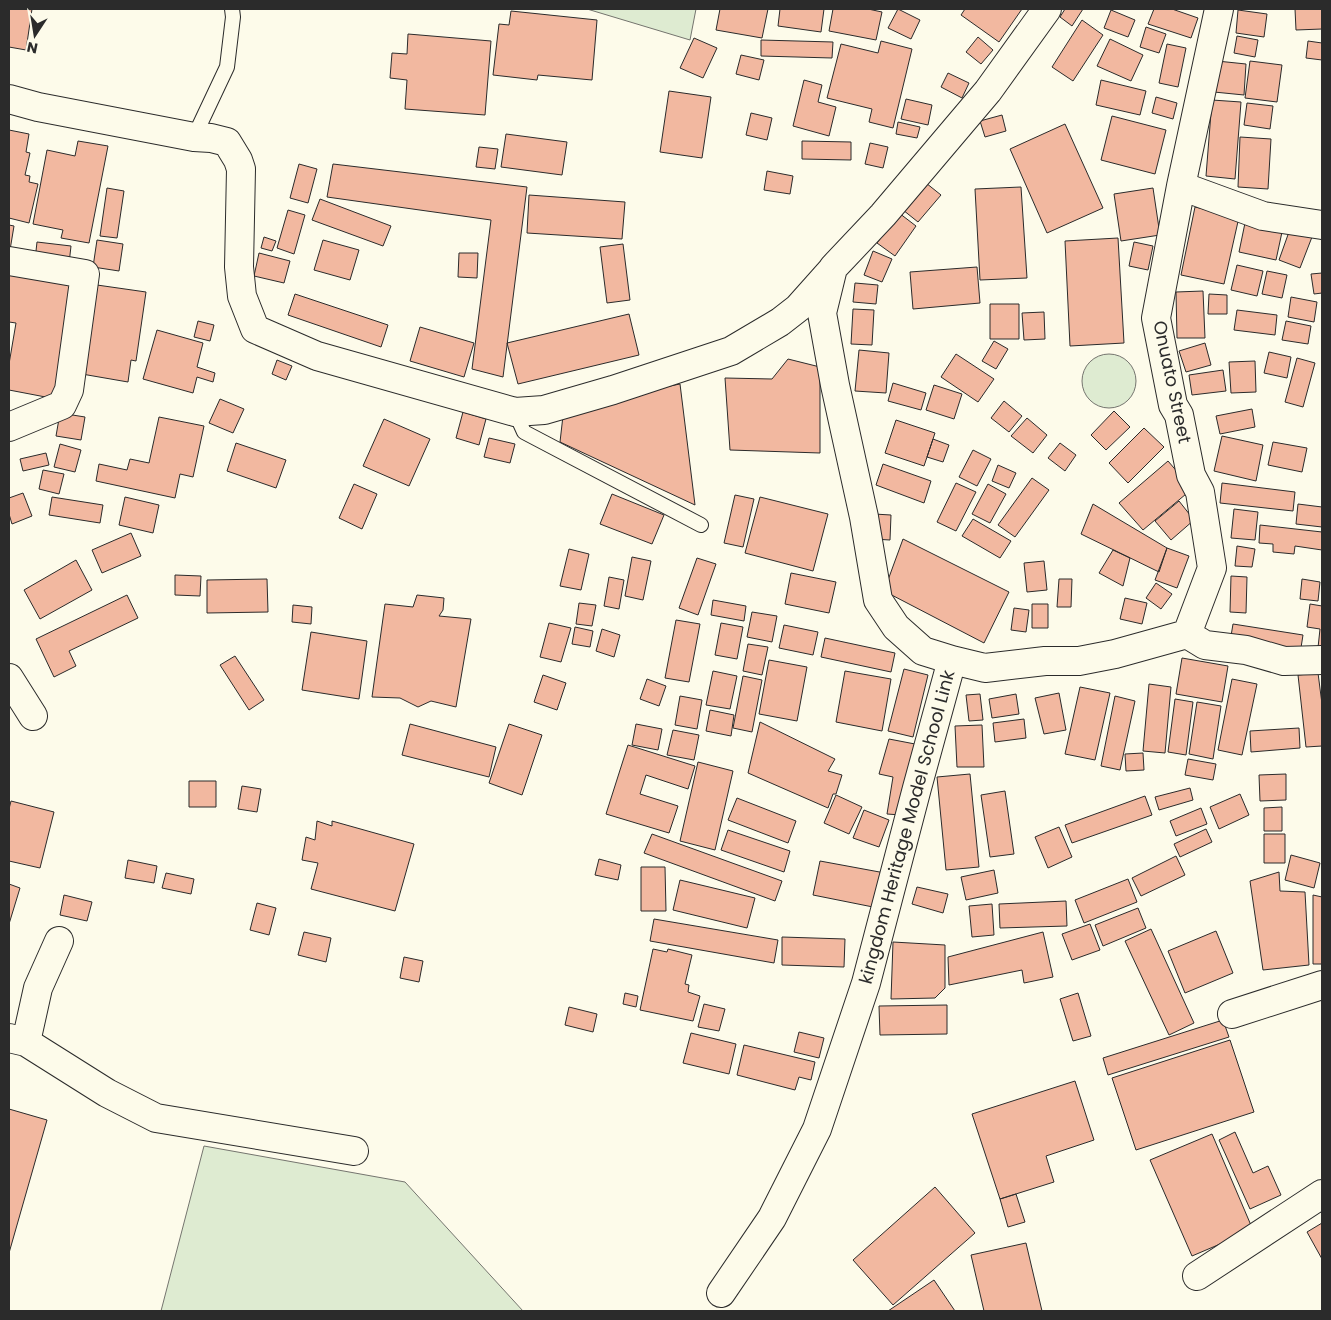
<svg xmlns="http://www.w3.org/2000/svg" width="1331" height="1320" font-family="Poppins,sans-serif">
  <rect width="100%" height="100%" fill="#fdfbea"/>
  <!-- green -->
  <path fill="#deebd1" stroke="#74746e" d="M587,9H696L690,40Z
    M1082 381a27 27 0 1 1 54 0a27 27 0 1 1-54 0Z
    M204,1146L405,1182L523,1311H161Z"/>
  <!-- building -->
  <path fill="#f2b8a0" stroke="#2b2b2b" d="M9,9H32L26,50L9,47Z
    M720,9H768L762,38L716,30Z
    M780,9H824L821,32L778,26Z
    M833,9H868L882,12L876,40L829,31Z
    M898,9L920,20L911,39L888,28Z
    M965,9H1022L999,42L961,15Z
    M1065,9H1083L1072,26L1060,17Z
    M1154,9H1172L1198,18L1191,38L1148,24Z
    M1295,9H1322V29L1296,30Z
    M1111,10L1135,20L1128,37L1104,28Z
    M1238,10L1267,14L1264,37L1236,33Z
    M511,11L597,20L592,80L538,75L537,80L493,75L499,24L509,25Z
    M1082,20L1103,35L1073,81L1052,67Z
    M1146,27L1166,34L1159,53L1140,47Z
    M408,34L491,41L485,115L405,109L407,80L390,78L392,53L407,54Z
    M1237,36L1258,40L1255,57L1234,53Z
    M978,37L993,50L981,64L966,52Z
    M694,38L717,48L703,78L680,68Z
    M1110,39L1143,55L1131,81L1097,66Z
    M761,40L833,42L832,58L761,56Z
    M881,41L912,49L893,128L869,122L872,109L827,98L841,44L878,53Z
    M1308,41L1322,43V60L1306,58Z
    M1167,44L1186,48L1178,87L1159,83Z
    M741,55L764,60L759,80L736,74Z
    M1217,61L1246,64L1244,95L1214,92Z
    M1250,61L1282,65L1277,102L1245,98Z
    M948,73L969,83L962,98L941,87Z
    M804,80L822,85L818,102L836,107L829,136L793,126Z
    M1101,80L1146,91L1140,115L1096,105Z
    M669,91L711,97L702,158L660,152Z
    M1156,97L1177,103L1173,119L1152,113Z
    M906,99L932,105L928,125L901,119Z
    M1212,100L1241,102L1235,179L1206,176Z
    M1247,103L1273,106L1270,129L1244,125Z
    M751,113L772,118L767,140L746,135Z
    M1002,115L1006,131L985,137L980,121Z
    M1112,116L1166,130L1155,174L1101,160Z
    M898,122L920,127L917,138L896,134Z
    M1065,124L1103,208L1047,233L1010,149Z
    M9,130L29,134L26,152L30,153L25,175L30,176L29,182L38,184L29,223L9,218Z
    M506,134L567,142L562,175L501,167Z
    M1240,137L1271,139L1268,189L1238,187Z
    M78,141L108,146L89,243L61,238L63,230L33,224L47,150L75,156Z
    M802,141L851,142V160L802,159Z
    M870,143L888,147L883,168L865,164Z
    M479,147L498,149L495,169L476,167Z
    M299,164L317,169L308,203L290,198Z
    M333,164L527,187L503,377L472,369L491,220L327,197Z
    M767,171L793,176L790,194L764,190Z
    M926,183L941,195L918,222L903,210Z
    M1021,187L1027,278L980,280L975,189Z
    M107,188L124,191L117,238L100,236Z
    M1153,188L1160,235L1121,241L1114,194Z
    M529,195L625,202L622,239L527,233Z
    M320,199L391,226L383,246L312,220Z
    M1195,207L1239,217L1224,284L1181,275Z
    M288,210L305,215L294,254L277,248Z
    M899,213L916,226L895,256L877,243Z
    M1245,223L1282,232L1276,260L1239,252Z
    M9,225L14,226L9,256Z
    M1290,229L1312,237L1300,268L1279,260Z
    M264,237L276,241L272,251L261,248Z
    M1118,238L1124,343L1070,346L1065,241Z
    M97,240L123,244L119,271L93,267Z
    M323,240L359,250L350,280L314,270Z
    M37,242L71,246L69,264L35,260Z
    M1134,242L1153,246L1148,270L1129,266Z
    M623,244L630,300L607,303L600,247Z
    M873,251L892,259L882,282L864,275Z
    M259,253L290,261L284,283L254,276Z
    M459,253H478L477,278L458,277Z
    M1237,265L1263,271L1257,296L1231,290Z
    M9,266L78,277L56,399L9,390V364L16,323L9,322Z
    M977,267L980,303L913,309L910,272Z
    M1267,271L1287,275L1282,298L1262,294Z
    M1322,273V293L1314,294L1311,274Z
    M855,283L878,285L876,304L853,302Z
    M90,284L146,292L136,361L131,360L128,382L76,373Z
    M1203,291L1205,338H1177L1176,292Z
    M295,294L388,325L381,347L288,315Z
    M1209,294L1227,295V314H1208Z
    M1291,297L1317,302L1314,322L1288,317Z
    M990,304H1019V339H990Z
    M853,309L874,310L872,345L851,344Z
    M1237,310L1277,315L1275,335L1234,330Z
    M1044,312L1045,339L1024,340L1022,313Z
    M629,314L639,355L518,384L507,343Z
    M198,321L214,325L210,341L194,337Z
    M1286,321L1311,326L1308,344L1282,340Z
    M420,327L474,343L464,377L410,361Z
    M157,330L203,343L197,367L215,373L213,382L197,377L193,393L143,379Z
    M994,341L1008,349L996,369L982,361Z
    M1205,343L1211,365L1186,372L1179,351Z
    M859,350L889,353L886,393L855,391Z
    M1269,352L1291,357L1287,378L1264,373Z
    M956,354L994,379L978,402L941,377Z
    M1297,358L1315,363L1303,407L1285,402Z
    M788,359L820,367V453L730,450L725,378L772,379Z
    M277,360L292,366L286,380L272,374Z
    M1255,361L1256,392L1231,393L1229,362Z
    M1223,370L1226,391L1192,395L1189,375Z
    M893,383L926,393L921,410L888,401Z
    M680,384L695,505L560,442L564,407Z
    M934,385L962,394L954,419L926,410Z
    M220,399L244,409L233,433L209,423Z
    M1004,401L1022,416L1009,432L991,418Z
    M1252,409L1255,427L1220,434L1216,416Z
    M1114,411L1130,427L1106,450L1091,435Z
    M463,412L486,419L479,445L456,438Z
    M60,413L85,417L81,440L56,436Z
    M159,417L204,426L193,477L180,474L175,498L96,481L99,464L127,470L130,459L149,463Z
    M1027,418L1047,435L1033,453L1011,436Z
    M384,419L430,439L409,486L363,466Z
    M896,420L935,433L924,466L885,453Z
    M1144,428L1164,447L1128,483L1109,463Z
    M1222,436L1263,445L1256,481L1214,471Z
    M489,438L515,444L510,463L484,457Z
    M933,439L949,445L943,462L927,457Z
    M1273,442L1307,448L1302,472L1268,465Z
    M236,443L286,460L276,488L227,471Z
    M1060,443L1076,455L1065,471L1048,458Z
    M60,444L81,450L75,472L54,467Z
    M973,450L991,459L977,486L959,477Z
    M46,453L49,465L23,471L20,459Z
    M1168,461L1192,489L1143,530L1119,503Z
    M883,464L931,481L924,503L876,485Z
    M998,465L1016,473L1009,488L992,481Z
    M43,470L64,474L59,494L39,489Z
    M1032,478L1049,490L1015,537L998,525Z
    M956,483L976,492L956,531L937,522Z
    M1222,483L1295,492L1293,511L1220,503Z
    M354,484L377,494L362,529L339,518Z
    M988,484L1006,494L990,523L972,514Z
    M23,493L32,516L12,524L9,514V498Z
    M612,494L664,515L652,544L600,524Z
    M735,495L754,499L743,547L724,543Z
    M52,497L103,505L100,523L49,515Z
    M125,497L159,505L153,533L119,525Z
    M760,497L828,514L813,571L745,553Z
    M1179,501L1194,520L1171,540L1155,521Z
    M1093,504L1167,548L1159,572L1081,534Z
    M1298,504L1322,507V527L1296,524Z
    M1234,509L1258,512L1255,540L1231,538Z
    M874,514L891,515L890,540L873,539Z
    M973,519L1011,541L1000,558L962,536Z
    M1260,525L1322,532V550L1295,546L1294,554L1273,552V544L1259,543Z
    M131,533L141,556L102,573L92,550Z
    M903,539L1009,592L984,643L884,591Z
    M1237,546L1255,549L1252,567L1235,566Z
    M1167,548L1189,556L1177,588L1155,580Z
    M569,549L589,554L581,590L560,586Z
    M1113,550L1130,558L1123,586L1099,573Z
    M632,557L651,561L643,600L625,596Z
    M697,558L716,564L698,615L679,608Z
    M76,560L92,590L40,619L24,590Z
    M1044,561L1047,590L1027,592L1024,563Z
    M791,573L836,582L829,613L785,604Z
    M175,575L201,576L200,596L175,595Z
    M1231,576L1247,577L1246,613L1230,612Z
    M609,577L624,580L619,609L604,606Z
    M267,579L268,612L207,613V580Z
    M1059,579H1072L1071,607H1057Z
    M1302,579L1320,582L1318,601L1300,599Z
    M1156,583L1172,594L1161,609L1146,598Z
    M127,595L138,618L69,651L76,666L54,677L36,639Z
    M417,595L444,598L443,610L439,616L471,619L456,707L431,701L418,707L400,698L372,697L385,604L413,607Z
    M1125,598L1147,603L1142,624L1120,619Z
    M713,600L746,606L744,621L711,615Z
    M579,603L596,605L592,626L576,624Z
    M1032,604H1048V628H1032Z
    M1310,604L1322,606V657H1317L1320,629L1307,627Z
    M293,605L312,607L311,624L292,622Z
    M1014,608L1029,610L1026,632L1011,630Z
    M752,612L777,616L772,642L747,637Z
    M676,620L700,624L689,682L665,678Z
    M549,623L571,628L561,662L540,657Z
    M721,623L743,627L737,659L715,655Z
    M1233,624L1303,635L1300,654L1230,642Z
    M784,625L818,632L813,655L779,648Z
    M575,627L593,631L590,647L572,644Z
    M602,629L620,635L614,657L596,651Z
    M311,632L367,641L359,699L302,690Z
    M825,638L895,653L891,672L821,657Z
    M748,644L768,647L762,675L743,671Z
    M235,656L264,700L249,710L220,665Z
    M1182,658L1228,666L1222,702L1176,694Z
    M769,660L807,667L797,721L759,714Z
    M904,669L928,675L913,737L888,731Z
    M713,671L737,676L730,709L706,705Z
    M845,671L891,679L882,731L836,722Z
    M1318,673L1322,704V746L1306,747L1298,675Z
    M543,675L566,683L557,710L534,702Z
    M743,676L762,680L752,732L733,728Z
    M647,679L666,686L659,706L640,699Z
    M1232,679L1257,684L1242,755L1218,750Z
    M1149,684L1171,687L1165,753L1143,751Z
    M1080,687L1110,693L1095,760L1065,754Z
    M1059,693L1066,730L1044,734L1035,698Z
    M980,694L983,720L969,721L966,695Z
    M1016,694L1019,714L992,718L989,699Z
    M680,696L702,700L697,729L675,725Z
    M1115,696L1135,701L1120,770L1101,766Z
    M1175,699L1193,702L1186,755L1168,752Z
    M1197,702L1221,706L1213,759L1189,754Z
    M710,710L734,715L731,736L706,731Z
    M1024,719L1026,738L995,742L993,723Z
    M760,722L835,759L828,771L842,775L836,794H833L828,808L748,773Z
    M410,724L496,747L489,777L402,755Z
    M509,724L542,735L522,795L489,783Z
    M636,724L662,729L658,750L632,745Z
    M982,725L984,767H957L955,726Z
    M1299,728L1300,748L1251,752L1250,731Z
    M673,730L699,735L694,760L667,755Z
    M889,739L915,744L901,815L887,814L893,777L879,774Z
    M628,745L695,766L688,789L646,775L640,794L678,806L669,833L606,814Z
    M1143,753L1144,770L1126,771L1125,754Z
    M1188,759L1216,764L1213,780L1185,775Z
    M698,762L733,771L715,850L680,841Z
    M970,774L979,867L946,870L937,777Z
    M1286,774V800L1260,801L1259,775Z
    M189,781H216V807H189Z
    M242,786L261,789L257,812L238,809Z
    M1190,788L1193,800L1159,810L1155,797Z
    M1005,791L1014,854L990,857L981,795Z
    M1240,794L1249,815L1219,829L1210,807Z
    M836,795L862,807L849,834L824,823Z
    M1145,796L1152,815L1072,843L1065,825Z
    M737,798L796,821L788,843L728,820Z
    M11,801L54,812L40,868L9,861V809Z
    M1282,807V831H1264V808Z
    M1201,808L1207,824L1176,836L1170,821Z
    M864,810L889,820L879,847L853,838Z
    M317,821L332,826V821L414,844L395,911L311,889L318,863L302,860L306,837L315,840Z
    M1059,827L1072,857L1048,868L1035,837Z
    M1206,829L1212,842L1180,857L1174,844Z
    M728,830L790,851L784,872L721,850Z
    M652,834L782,881L775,901L644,853Z
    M1264,834H1285V863H1264Z
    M1291,855L1320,863L1314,888L1285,880Z
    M1176,856L1185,875L1141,896L1132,878Z
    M599,859L621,865L618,880L595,875Z
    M128,860L157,866L154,883L125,878Z
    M820,861L885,873L878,908L813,895Z
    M641,867H665L666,911H641Z
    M994,870L998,893L966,900L961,877Z
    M1279,872L1280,891L1305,892L1309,965L1263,970L1250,881Z
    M166,873L194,879L191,894L162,888Z
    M1128,879L1137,902L1084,923L1075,900Z
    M680,880L755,898L747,928L673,910Z
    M9,884L20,888L9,924Z
    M917,887L948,894L943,913L912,904Z
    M64,895L92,902L87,921L60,915Z
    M1313,895L1322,897V964H1313Z
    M1066,901L1067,926L1000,928L999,904Z
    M257,903L276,908L269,935L250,930Z
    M992,904L994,935L972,937L969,906Z
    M1138,908L1146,928L1103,946L1095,925Z
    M654,919L778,940L774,963L650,941Z
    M1090,924L1100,950L1072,960L1062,934Z
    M1151,929L1194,1023L1169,1035L1125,941Z
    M1216,931L1233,973L1185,993L1168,951Z
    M304,932L331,938L326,962L298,955Z
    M1043,932L1053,977L1024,983L1022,970L949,985L948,957Z
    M782,937L845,939L844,967L782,965Z
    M893,942L945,945V988L935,998L891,999Z
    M653,949L667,952L668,949L692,955L685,984L689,985L688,992L700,996L693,1021L640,1010Z
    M404,957L423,961L419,982L400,978Z
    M625,993L638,996L636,1007L623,1004Z
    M1078,993L1091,1036L1073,1041L1060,999Z
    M704,1004L725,1009L719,1031L698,1027Z
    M947,1005V1034L880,1035L879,1006Z
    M569,1007L597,1014L593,1032L565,1025Z
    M1223,1020L1229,1037L1108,1075L1103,1058Z
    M799,1032L824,1038L819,1058L794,1052Z
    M691,1033L736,1044L729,1074L683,1063Z
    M1230,1040L1254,1112L1136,1150L1112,1078Z
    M744,1045L815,1062L811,1080L799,1077L795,1090L737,1075Z
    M1075,1081L1094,1140L1046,1156L1054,1182L1000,1199L972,1114Z
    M9,1109L47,1120L9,1253Z
    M1235,1132L1253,1173L1268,1166L1281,1195L1250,1209L1219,1140Z
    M1212,1134L1253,1230L1192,1256L1150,1160Z
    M935,1187L975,1233L893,1305L853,1260Z
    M1016,1194L1025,1222L1008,1227L1000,1199Z
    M1322,1223V1259L1307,1232Z
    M1026,1243L1042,1311H984L971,1255Z
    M934,1280L955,1311H888Z"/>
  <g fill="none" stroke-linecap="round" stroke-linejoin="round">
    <!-- lane casing -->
    <g stroke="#2b2b2b" stroke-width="16">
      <path id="lane" d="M194,137L227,67L233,17L232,9
        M515,412L524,432L701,525"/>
    </g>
    <!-- street casing -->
    <g stroke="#2b2b2b" stroke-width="30">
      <path id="street" d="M9,99L38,107L194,137L211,138L227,142L238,160L241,169L239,267L242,296L255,329L317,356L515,412L544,410L613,390L731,351L780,322L798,308L831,271
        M1181,186L1263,216L1322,225
        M9,261L85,274L69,390L62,405L9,427
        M1187,634L1212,568L1200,492L1191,475L1179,415L1173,405L1156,318L1181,186L1219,9
        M952,660L985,668L1045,661H1079L1115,654L1187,634L1205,645L1246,650L1284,661L1322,660
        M9,678L33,716
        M1232,1014L1322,985
        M9,1038L26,1042L107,1093L156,1118L354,1151
        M26,1042L38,988L59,941
        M1197,1276L1322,1194
        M721,1293L772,1218L817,1129L866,983L917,788L952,660L923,651L896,627L878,600L864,517L835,385L822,313L833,268L883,215L988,91L1047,9"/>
    </g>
    <!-- lane -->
    <use href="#lane" stroke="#fdfbea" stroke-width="14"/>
    <!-- street -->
    <use href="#street" stroke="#fdfbea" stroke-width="28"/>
  </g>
  <g text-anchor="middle" stroke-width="4" stroke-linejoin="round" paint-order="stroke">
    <!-- street labels -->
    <g font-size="18" fill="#2b2b2b" stroke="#fdfbea">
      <text transform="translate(1172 382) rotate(78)" y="6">Onuato Street</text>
      <text transform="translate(907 827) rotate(-75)" y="6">kingdom Heritage Model School Link</text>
    </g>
  </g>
  <!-- border -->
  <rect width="1331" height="1320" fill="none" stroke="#2b2b2b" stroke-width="20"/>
  <!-- north arrow -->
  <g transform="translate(35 35) rotate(192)" stroke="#fdfbea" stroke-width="4" paint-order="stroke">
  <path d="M0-4L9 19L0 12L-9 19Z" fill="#2b2b2b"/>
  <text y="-8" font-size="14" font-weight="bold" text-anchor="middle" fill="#2b2b2b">N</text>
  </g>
</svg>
